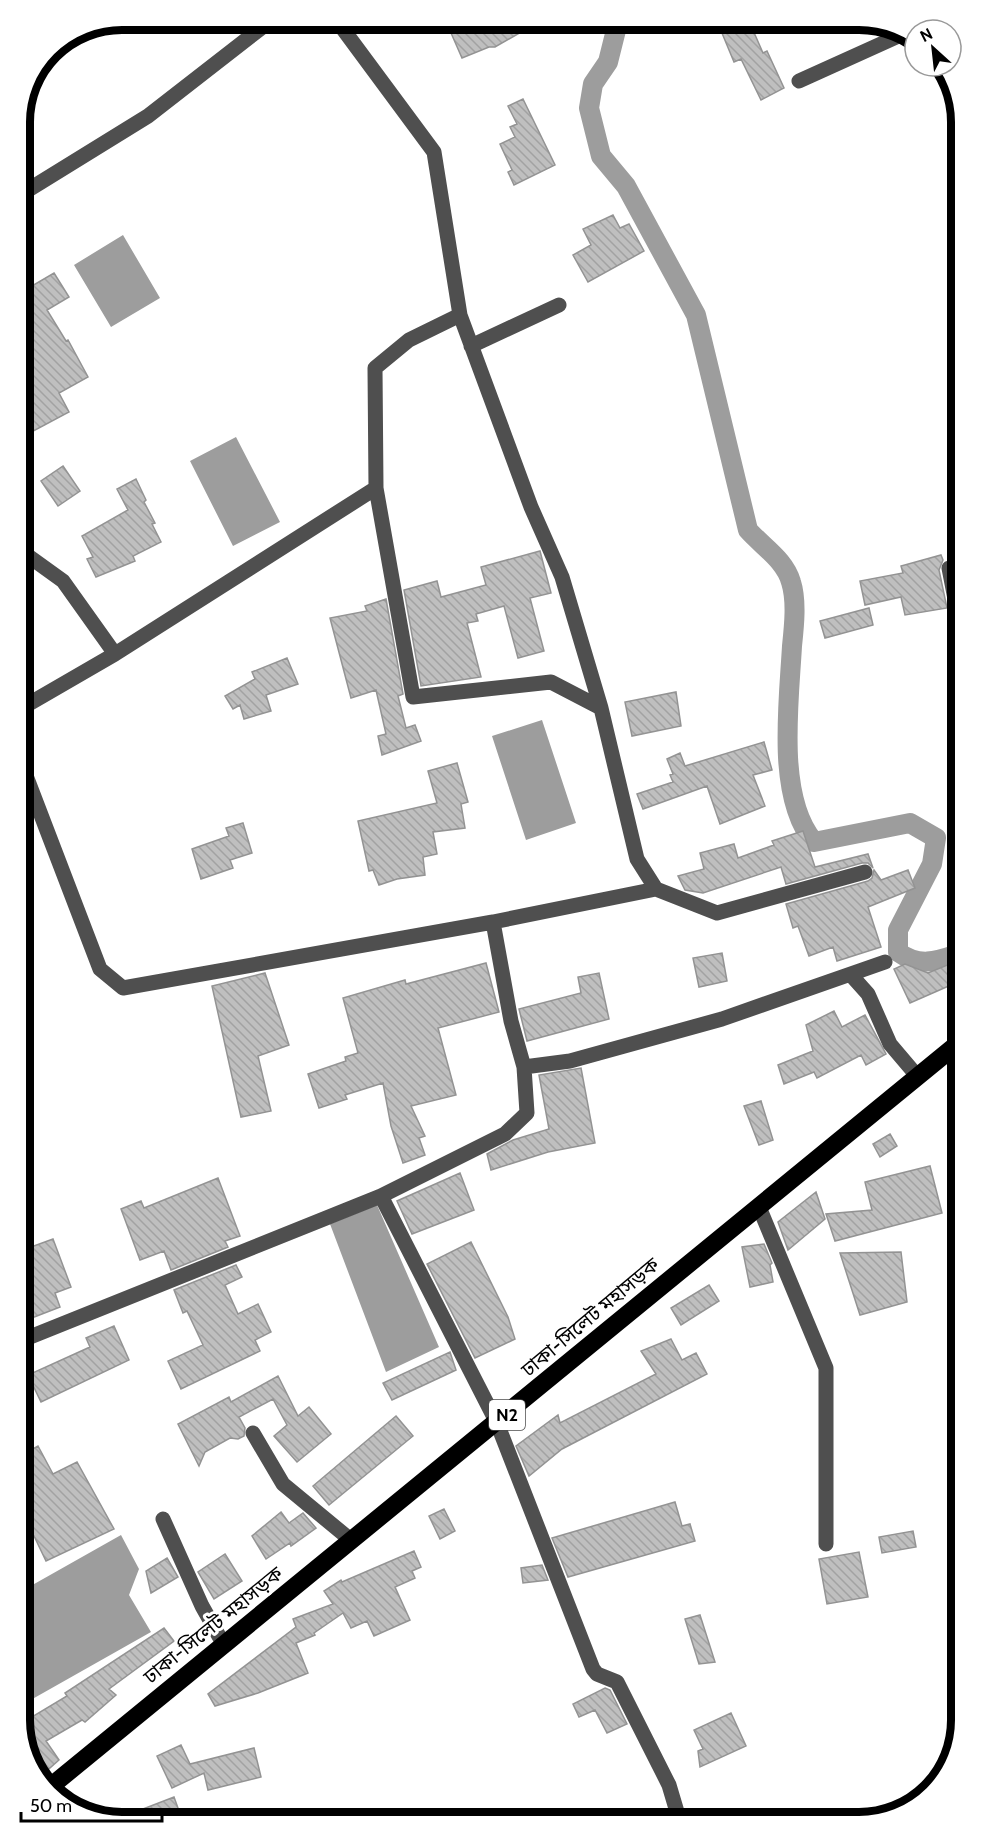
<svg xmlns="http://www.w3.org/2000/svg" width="981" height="1842" font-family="Cabin,'Noto Sans Bengali',sans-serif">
  <defs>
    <pattern id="building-back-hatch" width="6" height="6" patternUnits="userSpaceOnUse" patternTransform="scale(1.5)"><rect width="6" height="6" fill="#bfbfbf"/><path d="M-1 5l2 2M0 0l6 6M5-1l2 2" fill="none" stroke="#a2a2a2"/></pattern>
  </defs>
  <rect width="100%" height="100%" fill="#fff"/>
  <!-- water -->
  <path fill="#9d9d9d" d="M123,235L160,298L111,327L74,265Z
    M236,437L280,522L233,546L190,461Z
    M542,720L576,823L526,840L492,736Z
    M377,1205L439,1347L386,1372L330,1224Z
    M121,1535L139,1569L129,1595L151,1632L20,1706V1657L22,1655L20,1650V1592Z"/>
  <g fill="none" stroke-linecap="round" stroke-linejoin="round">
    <!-- canal -->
    <path stroke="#9d9d9d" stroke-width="20" d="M618,22L608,62L593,84L589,108L601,156L626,186L696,315L748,530C763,547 785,560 791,582C797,601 794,627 792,646C789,702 776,798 814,842L910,823L936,838L932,864L898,930V952C920,968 937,961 961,953"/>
  </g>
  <!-- building -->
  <path fill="url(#building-back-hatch)" stroke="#939393" stroke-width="1.5" d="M717,21H749L763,53L767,51L784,88L761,100L741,59L734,62Z
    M473,23H537L495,47H489L462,58L451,33Z
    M523,99L555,165L514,185L508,172L512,170L500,144L515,137L510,127L517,124L508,106Z
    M613,215L620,228L629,224L644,251L588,282L573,255L591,245L583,229Z
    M54,273L69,297L47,310L66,341L68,340L88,377L59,393L69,412L24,436L20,428V293Z
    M63,466L80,491L58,506L41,481Z
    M136,479L146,500L144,502L155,523L152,524L161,542L133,556L135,561L96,577L87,559L93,557L82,536L128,510L117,489Z
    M540,551L551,593L530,598L544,651L518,658L504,606L476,614L478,621L467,623L481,677L421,686L404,590L437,581L441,597L486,585L481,567Z
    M941,555L943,560L939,570L947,608L905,615L901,597L865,605L860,581L903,573L901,566Z
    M386,599L403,694L398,696L406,728L415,725L421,741L382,755L378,736L386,734L376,690L351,698L330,618L367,611L365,606Z
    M869,608L873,625L825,638L820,621Z
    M287,658L298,684L266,695L271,711L244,719L240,705L233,709L225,696L255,679L252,672Z
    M676,692L681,726L632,736L625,702Z
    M764,742L772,770L753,775L765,806L720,824L707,786L643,809L637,794L673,782L670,775L673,774L667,759L680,753L685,766Z
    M457,763L468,802L461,804L465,828L433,832L437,854L423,857L425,875L397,879L379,885L373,870L369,871L358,821L437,803L428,771Z
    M243,823L252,853L230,860L233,868L201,879L192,849L229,836L226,828Z
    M803,831L815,867L868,854L873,868L868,863H862L786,884L781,867L703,893L685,890L678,876L704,869L700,853L734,844L738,858L774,845L772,841Z
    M874,870L881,880L908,870L915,888L868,907L881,947L837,961L833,947L809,956L798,926L793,928L786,904L868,881L872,878Z
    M722,953L727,981L699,987L693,958Z
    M962,959V1001L951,985L910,1003L894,969L905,964L928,973Z
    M486,963L499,1012L438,1028L456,1095L411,1106L425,1136L419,1138L425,1155L403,1163L391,1126L383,1083L345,1095L347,1099L319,1108L308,1074L346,1061L345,1057L358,1053L343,998L405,980L406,984Z
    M265,973L289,1045L258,1056L271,1111L241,1117L212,986Z
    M599,973L609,1019L527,1041L519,1009L581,993L578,977Z
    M834,1011L842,1027L865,1015L886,1054L866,1065L861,1055L817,1078L814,1072L784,1084L778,1065L813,1051L806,1025Z
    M581,1068L595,1143L548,1152L491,1170L487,1154L513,1140L549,1129L539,1075Z
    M761,1101L773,1140L759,1145L744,1106Z
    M890,1134L897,1146L880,1157L873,1144Z
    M930,1166L942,1213L835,1241L826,1214L872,1210L865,1182Z
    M460,1173L474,1210L412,1234L397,1201Z
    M218,1178L240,1236L225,1241L228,1247L171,1270L164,1251L140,1260L121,1209L141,1201L144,1208Z
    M816,1192L825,1219L788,1250L778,1222Z
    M53,1239L71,1287L55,1293L60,1307L24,1321L20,1310V1251Z
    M471,1242L508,1317L515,1339L475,1358L427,1264Z
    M764,1244L772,1263L770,1265L773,1282L750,1287L742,1247Z
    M901,1252L907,1302L860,1315L840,1253Z
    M236,1265L242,1277L225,1285L238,1314L258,1304L271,1332L255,1340L260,1351L181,1389L168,1361L203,1345L187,1311L183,1313L174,1290Z
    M709,1285L719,1301L681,1325L671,1308Z
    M114,1326L129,1360L41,1402L28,1375L90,1347L86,1338Z
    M671,1339L682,1360L696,1353L707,1374L562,1449L529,1476L516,1446L558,1415L560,1423L656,1374L641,1351Z
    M450,1352L456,1370L392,1400L383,1383Z
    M278,1376L298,1416L309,1407L331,1434L297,1462L274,1436L287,1425L273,1399L239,1417L245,1428L244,1436L238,1439L230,1438L205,1452L199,1466L178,1424L229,1397L231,1402Z
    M396,1416L413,1436L329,1505L313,1486Z
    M38,1446L53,1474L77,1462L114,1529L46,1561L34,1536L20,1544V1456Z
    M675,1502L682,1526L690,1524L695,1541L568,1577L552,1538Z
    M444,1509L455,1531L440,1539L429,1516Z
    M281,1512L289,1523L303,1513L316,1528L291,1546L290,1543L266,1559L252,1536Z
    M913,1531L916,1547L882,1553L879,1537Z
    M414,1551L421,1567L412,1571L415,1578L395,1587L410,1620L374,1636L367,1621L351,1628L343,1613L314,1633L315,1635L296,1643L308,1673L258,1693L215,1706L208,1694L296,1627L293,1619L333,1604L324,1591L341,1580L342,1582Z
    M859,1552L868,1597L827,1604L819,1559Z
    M225,1554L242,1581L214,1599L198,1572Z
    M167,1558L178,1577L151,1593L146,1571Z
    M542,1565L548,1580L523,1583L521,1568Z
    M700,1615L715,1662L699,1664L685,1619Z
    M164,1628L174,1641L109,1689L116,1695L85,1722L82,1720L46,1741L59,1760L42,1775L33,1760L30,1763L27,1759L20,1724L67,1696L65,1693Z
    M605,1688L610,1690L627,1724L607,1733L595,1710L579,1717L573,1704Z
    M731,1713L746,1746L700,1767L698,1751L703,1749L694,1730Z
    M181,1745L190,1764L254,1748L261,1777L208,1790L204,1773L172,1788L157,1756Z
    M174,1797L183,1822L112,1821Z"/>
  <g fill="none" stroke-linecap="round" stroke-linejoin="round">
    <!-- minor -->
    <path stroke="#4f4f4f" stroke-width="15" d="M340,25L434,152L460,315L531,507L562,577L601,708L637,859L656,889L717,913L865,872
      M799,81L903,34
      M20,195L148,116L265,25
      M460,315L409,340L375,368L376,488L413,697L551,682L601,708
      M471,346L559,305
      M20,550L63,581L115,654
      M949,568L961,630
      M20,709L115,654L376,488
      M20,760L100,969L123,988L493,922L656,889
      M851,975L868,994L890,1044L918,1077
      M524,1067L570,1061L722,1019L885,962
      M381,1196L505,1134L527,1113L524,1067L511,1021L493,922
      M759,1207L826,1368V1544
      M20,1341L381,1196L497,1423L593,1669L597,1674L617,1682L669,1785L680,1822
      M253,1433L283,1484L352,1541
      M163,1519L202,1606L224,1645"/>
    <!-- highway -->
    <path stroke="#000" stroke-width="18" d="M50,1787L961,1041"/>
  </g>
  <g text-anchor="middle" stroke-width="6" stroke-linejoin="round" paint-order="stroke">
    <!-- shield labels -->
    <rect fill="#fff" stroke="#4c4c4c" stroke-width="1.5" x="489" y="1400" width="36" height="30" rx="4.5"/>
    <g font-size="18" font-weight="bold" fill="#000">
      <text x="507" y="1421">N2</text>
    </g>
    <!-- street labels -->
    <g font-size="20" fill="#000" stroke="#fff">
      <text transform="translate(590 1317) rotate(-40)" y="7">ঢাকা-সিলেট মহাসড়ক</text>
      <text transform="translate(213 1625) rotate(-39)" y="7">ঢাকা-সিলেট মহাসড়ক</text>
    </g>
  </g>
  <!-- crop -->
  <path d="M0 0H981V1842H0ZM122 30H859A92 92 0 0 1 951 122V1720A92 92 0 0 1 859 1812H122A92 92 0 0 1 30 1720V122A92 92 0 0 1 122 30Z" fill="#fff" fill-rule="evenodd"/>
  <path fill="none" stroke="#000" stroke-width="8" d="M122 30H859A92 92 0 0 1 951 122V1720A92 92 0 0 1 859 1812H122A92 92 0 0 1 30 1720V122A92 92 0 0 1 122 30Z"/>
  <!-- north arrow -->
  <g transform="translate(933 48) rotate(333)"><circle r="28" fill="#ffffff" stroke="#999999" stroke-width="1.5"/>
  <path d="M0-4.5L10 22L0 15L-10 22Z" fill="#000000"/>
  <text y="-9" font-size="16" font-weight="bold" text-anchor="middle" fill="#000000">N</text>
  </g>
  <!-- scale -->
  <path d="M21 1812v9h141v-9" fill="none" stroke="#000000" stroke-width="3"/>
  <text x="30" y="1812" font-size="18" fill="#000000" stroke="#ffffff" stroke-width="4.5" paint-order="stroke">50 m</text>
</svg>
